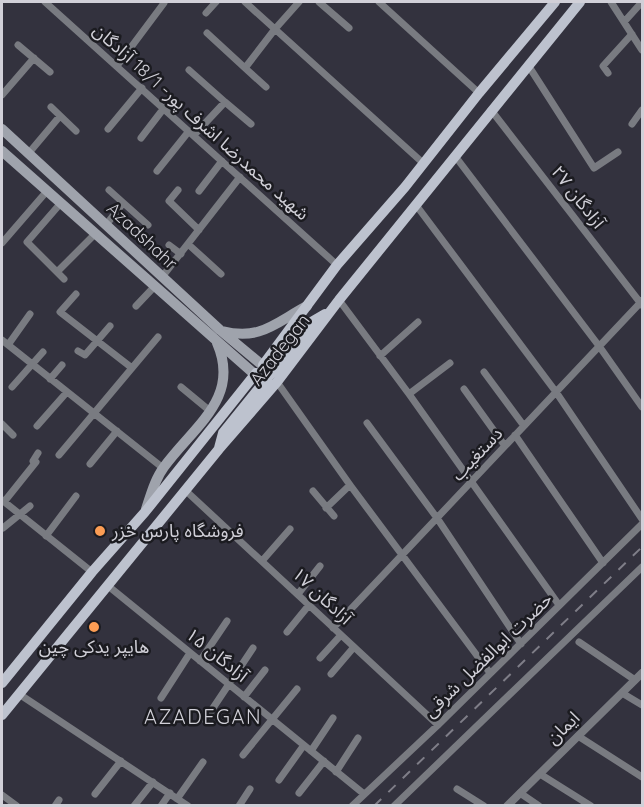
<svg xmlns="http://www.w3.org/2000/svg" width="644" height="807" font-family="Quicksand,'Noto Sans Arabic',sans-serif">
  <rect width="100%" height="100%" fill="#33323e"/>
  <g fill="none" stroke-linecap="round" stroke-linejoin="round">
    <!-- minor -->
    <path stroke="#797b81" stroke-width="7" d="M45,2L337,265
      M245,2L423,163
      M319,2L349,28
      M379,2L479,93
      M611,2L642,50
      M206,13L216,2
      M624,22L642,2
      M207,33L245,68
      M18,45L50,72
      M528,65L594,168L618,152
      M117,66L164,3
      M189,70L225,102
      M608,73L603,66L632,34
      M266,87L245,68L275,29L299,2
      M2,95L34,58
      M51,107L76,131
      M491,110L642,305
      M632,124L642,110
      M108,129L142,88
      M194,135L225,102L251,124
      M141,138L164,108
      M28,154L60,116
      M455,156L599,346L642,407
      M157,171L189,131
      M109,190L148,225
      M178,190L169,201L199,230
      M199,191L222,161
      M60,204L27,242L64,279
      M416,205L556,392L642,519
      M106,225L123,203
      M2,243L47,191
      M188,244L221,274
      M169,245L181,254
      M57,272L95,234
      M162,277L240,177
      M76,294L60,312L132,368
      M339,300L409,394L559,605
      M136,306L154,287
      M2,340L163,468
      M8,345L30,314
      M78,351L85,355L110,326
      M380,356L418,322
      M484,372L524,426
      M50,379L62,365
      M277,382L350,485L490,673
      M12,387L43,352
      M181,387L210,411
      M464,389L505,446
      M409,394L450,363
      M367,423L437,518L521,644
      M2,424L13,435
      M37,426L67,392
      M515,435L603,563
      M59,455L158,337
      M90,464L117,431
      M185,490L438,725
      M313,491L334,516
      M2,500L92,572
      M4,502L36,462L33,461L38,453
      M326,508L350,485
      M3,528L30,506
      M46,536L76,496
      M262,561L290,529
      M107,585L364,794
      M298,594L320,566
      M333,628L642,301
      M287,632L309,605
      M579,642L635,680
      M320,658L341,635
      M200,661L227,621
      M331,674L354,647
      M622,693L642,705
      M19,694L188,806
      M244,697L265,670
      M161,698L190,653
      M205,720L253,648
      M578,736L642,777
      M311,751L333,718
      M243,755L297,689
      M336,772L358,738
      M540,774L591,806
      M279,780L304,745
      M457,789L484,806
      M299,793L324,761
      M520,793L539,806
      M95,794L121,761
      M2,795L17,806
      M177,799L203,762
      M55,806L59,800
      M134,806L153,782
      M161,806L170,793
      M239,806L250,789
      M352,806L438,725L642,524
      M394,806L642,567"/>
    <!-- tertiary -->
    <path stroke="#797b81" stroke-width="8" d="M507,806L642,673"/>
    <!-- secondary -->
    <path stroke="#9fa3ac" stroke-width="10" d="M2,129L220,330L268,370
      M2,151L260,379
      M222,331C260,341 275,323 307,306
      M146,509C151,494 155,479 164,467C194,426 241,398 217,343"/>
    <!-- primary -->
    <path stroke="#bdc2ce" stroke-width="10" d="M263,365L337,265L405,187L479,93L555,2
      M219,448L223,433L313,321L325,314
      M2,683L92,572L145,512L256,373
      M2,715L219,449L277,382L339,300L580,2"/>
    <!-- rail -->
    <path stroke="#7f7e88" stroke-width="2" stroke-dasharray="10 10" stroke-linecap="butt" d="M374,806L642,547"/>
  </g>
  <!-- markers -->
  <g fill="#fc9d54" stroke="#1b1b20" stroke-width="2">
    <circle cx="100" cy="531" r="6"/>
    <circle cx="94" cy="627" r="6"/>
  </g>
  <g text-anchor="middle" stroke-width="5" stroke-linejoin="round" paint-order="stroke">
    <!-- street labels -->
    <g font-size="18" fill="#d1d0d8" stroke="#1b1b20">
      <text transform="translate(201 122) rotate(42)" y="6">شهید محمدرضا اشرف پور- 18/1 آزادگان</text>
      <text transform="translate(578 197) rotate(52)" y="6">۲۷ آزادگان</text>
      <text transform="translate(142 236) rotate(43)" y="6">Azadshahr</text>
      <text transform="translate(280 350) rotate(-52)" y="6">Azadegan</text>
      <text transform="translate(477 454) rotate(-47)" y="6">دستغیب</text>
      <text transform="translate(322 596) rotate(43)" y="6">۱۷ آزادگان</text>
      <text transform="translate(217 655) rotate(39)" y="6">۱۵ آزادگان</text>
      <text transform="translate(488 655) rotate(-44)" y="6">حضرت ابوالفضل شرقی</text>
      <text transform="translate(563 728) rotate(-44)" y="6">ایمان</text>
    </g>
    <!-- poi labels -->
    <g font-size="18" fill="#d1d0d8" stroke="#1b1b20" text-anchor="start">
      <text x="112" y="537">فروشگاه پارس خزر</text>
      <text x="94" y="653" text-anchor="middle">هایپر یدکی چین</text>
    </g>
    <!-- neighbourhood labels -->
    <g font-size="20" letter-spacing="1.5" fill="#d1d0d8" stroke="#1b1b20">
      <text x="203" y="724">AZADEGAN</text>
    </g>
  </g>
  <!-- border -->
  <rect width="644" height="807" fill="none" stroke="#d1d0d8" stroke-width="6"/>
</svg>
